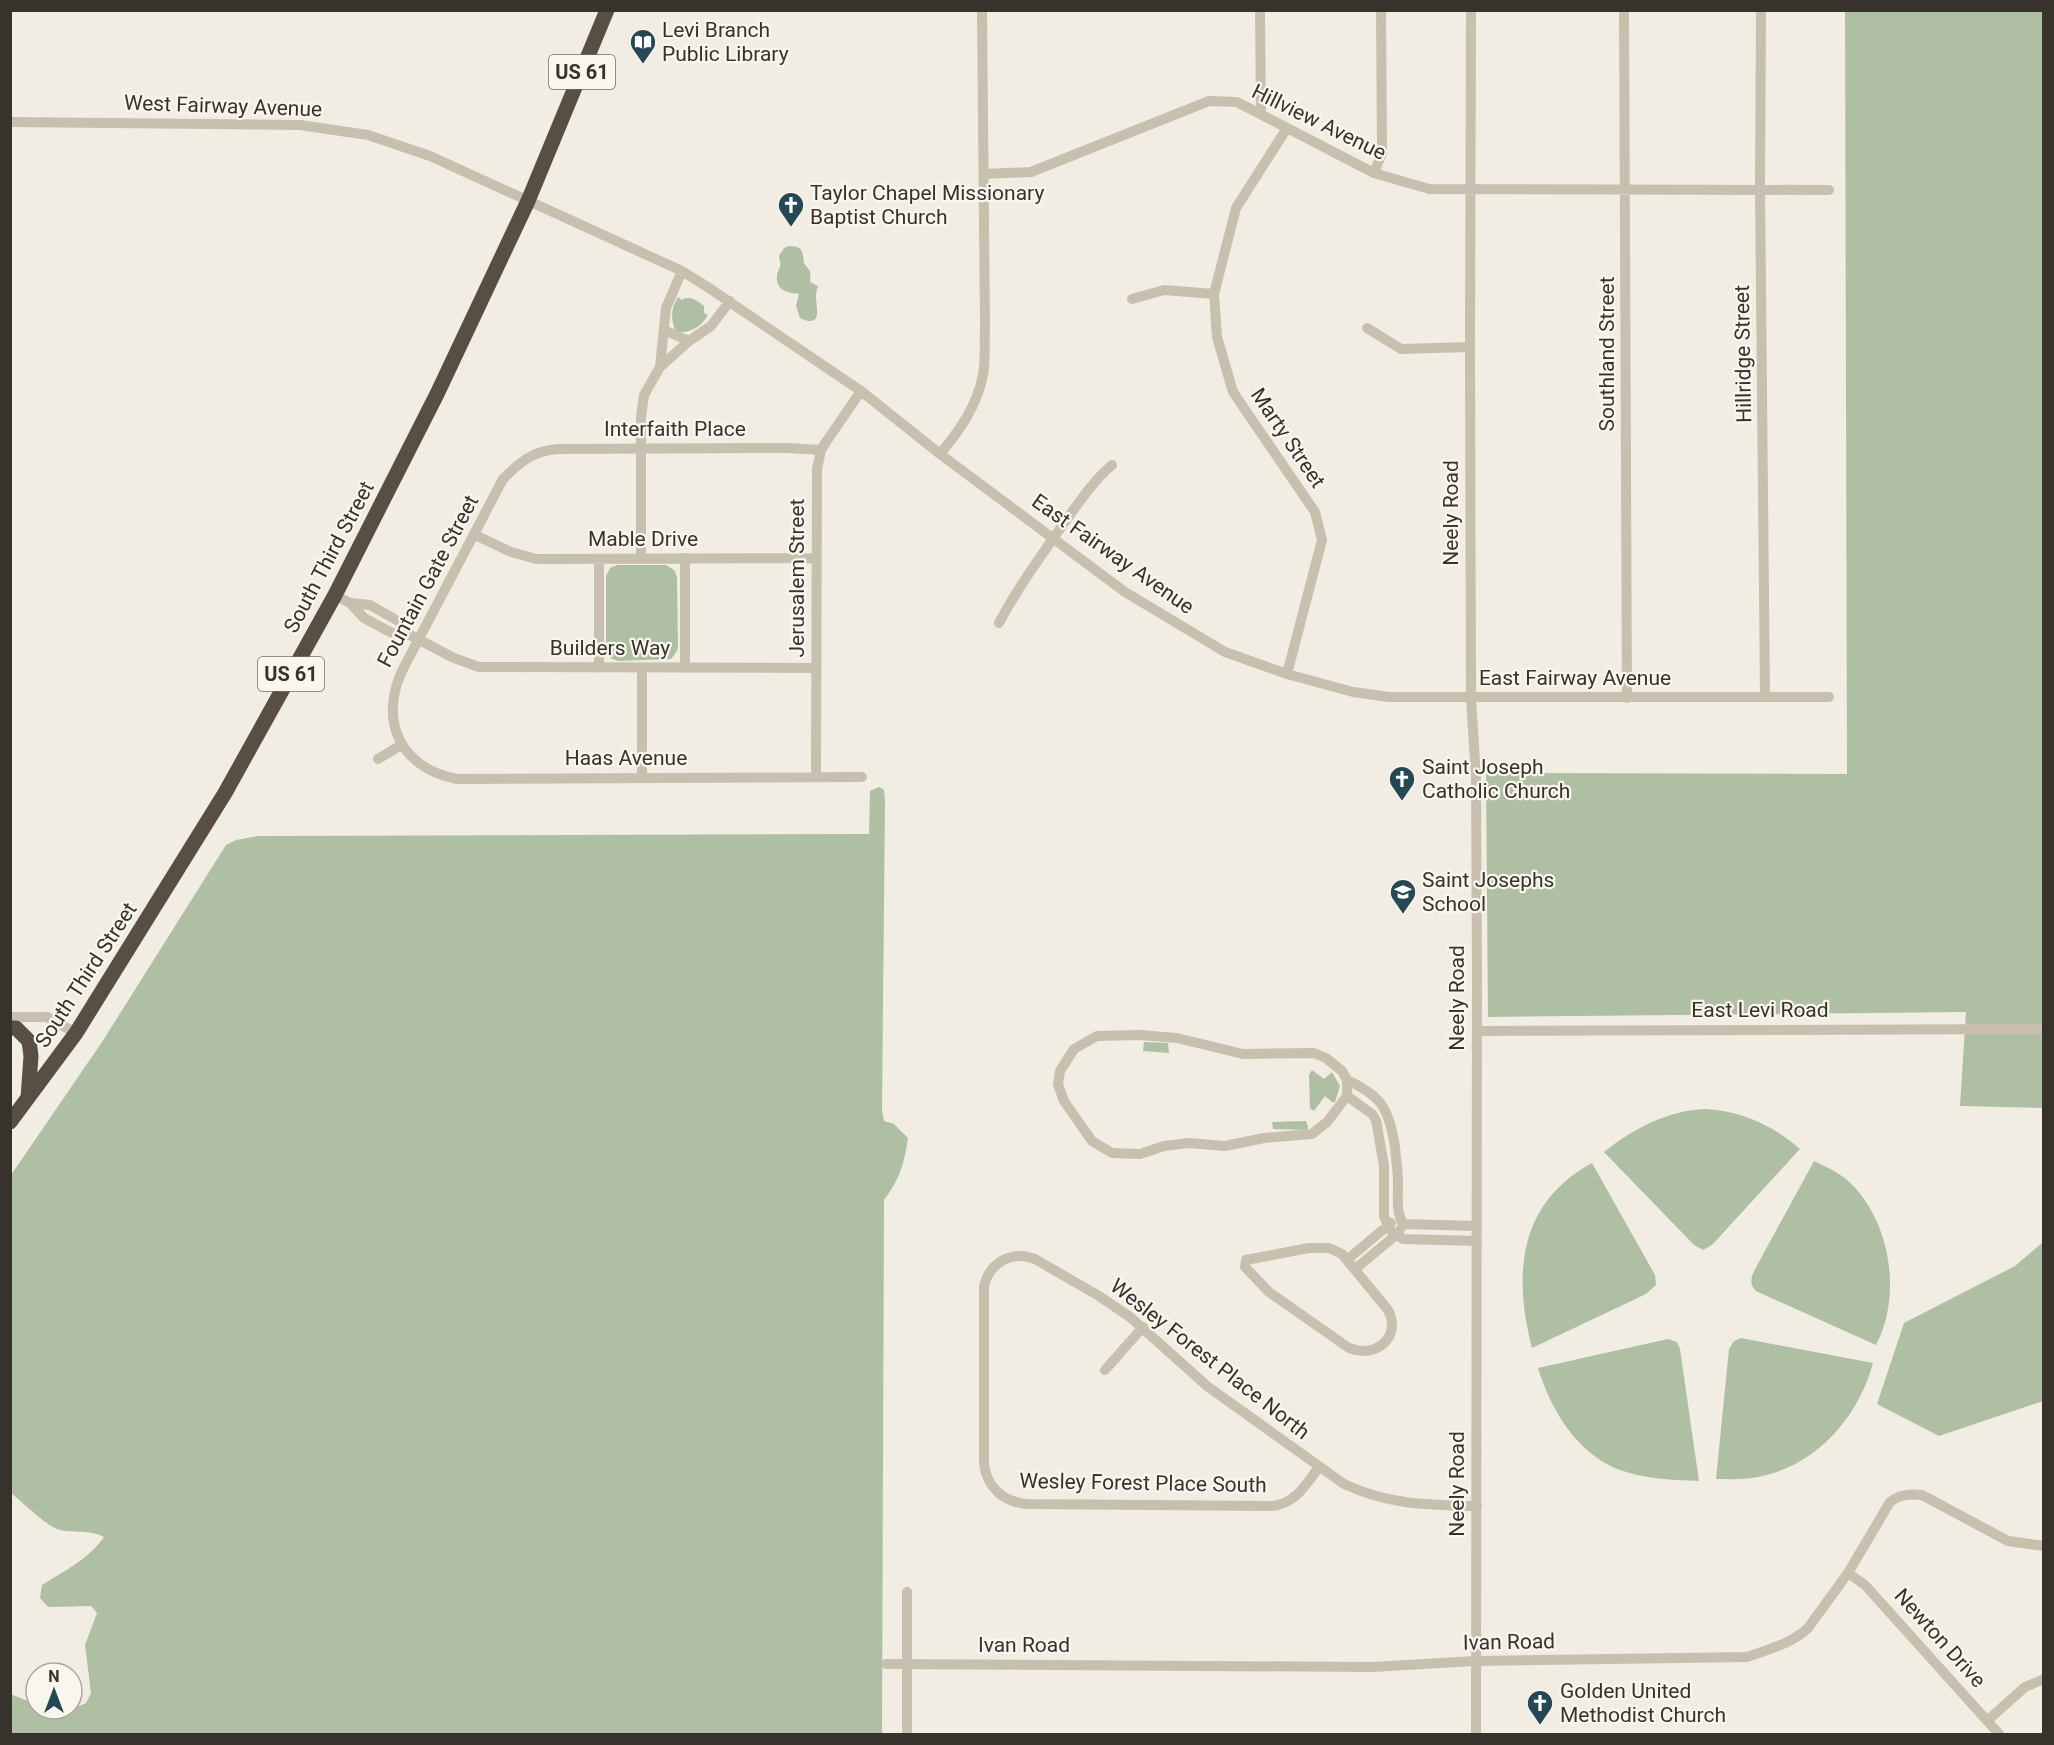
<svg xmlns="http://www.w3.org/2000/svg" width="2054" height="1745" font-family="Roboto,sans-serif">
  <rect width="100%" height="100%" fill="#f1ede2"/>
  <!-- green -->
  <path fill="#afbfa3" d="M1845,11H2043V1108L1960,1106L1966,1012L1488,1017L1486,773L1847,774Z
    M789,246C804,246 802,252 804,263C805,266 809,268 810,272C811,275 810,279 810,282L818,286C817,289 816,292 816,295C815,304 825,330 800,318L796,306L799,294C789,293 775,291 777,275C777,272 780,269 780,266C781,263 779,259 779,256L784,248Z
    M678,297L682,300C689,294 698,301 704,306V313L708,315C702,326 689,335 676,331C670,321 671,307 678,297Z
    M617,565H666L674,570L677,577L678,647L677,651L671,659L618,661L610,658L606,651V576L610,568Z
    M879,787L884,790L885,800L882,1110L884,1121L894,1124L908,1138C904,1164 900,1179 884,1200L882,1734H11L10,1694L36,1704V1709C59,1709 63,1714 86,1703L91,1693L85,1645L97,1613L91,1606L48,1607L40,1598L42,1585C64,1571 89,1559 104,1537C90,1529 72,1534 57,1529C46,1525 21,1501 11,1493V1175L102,1042L226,845L236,840L259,836L869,834L870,791Z
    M1144,1042L1168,1043L1169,1053L1143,1051Z
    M1312,1070L1324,1079L1332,1072L1340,1086L1335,1102H1332L1325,1096L1314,1111L1310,1108L1309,1075Z
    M1706,1109C1742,1111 1772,1125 1800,1149L1712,1245L1703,1250L1694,1245L1604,1152C1633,1129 1668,1110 1706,1109Z
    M1306,1121L1308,1127L1307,1130L1273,1129L1272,1122Z
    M1814,1161C1825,1166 1837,1172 1846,1179C1890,1217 1903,1294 1876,1345L1758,1292C1750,1287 1750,1280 1754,1271Z
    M1592,1163L1655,1275L1656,1285L1646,1294L1532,1348C1513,1275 1518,1203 1592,1163Z
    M2043,1242V1401L1939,1436L1877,1404L1904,1323L2015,1266Z
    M1741,1338L1873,1363C1858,1418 1816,1466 1758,1477C1745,1480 1730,1479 1716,1479L1729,1349L1734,1341Z
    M1668,1339L1677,1342L1680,1349L1699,1481C1674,1480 1645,1479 1620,1470C1577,1454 1551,1410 1538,1368Z"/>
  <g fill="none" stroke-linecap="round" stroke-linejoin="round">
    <!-- minor -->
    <path stroke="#c8c0ae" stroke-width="10" d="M1260,10L1261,114
      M1471,10L1470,347L1471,698L1476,777L1477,974L1476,1734
      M1624,10L1627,698
      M1761,10L1760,189L1765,696
      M10,122L300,125L368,135L430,156L682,271L706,286L861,391L940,454L1125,592L1225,652L1287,674L1353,692L1389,697H1829
      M1287,128L1236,208L1214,294L1217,337L1233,392L1315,512L1322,540L1287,674
      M1374,173L1382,153L1381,10
      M984,174L1031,172L1209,101L1237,102L1374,173L1429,189L1829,190
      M1132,299L1164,290L1214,294
      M1367,328L1401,349L1470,347
      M664,330L689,341
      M660,367L666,308L682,271
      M821,450L788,448L559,449C534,450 520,462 503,479L403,669C378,720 400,768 457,779L862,777
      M940,454C960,430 977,406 983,375C986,359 984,342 985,327L982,10
      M475,535L511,552L536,559L815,558
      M641,558V417L644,395L660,367L689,341L711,326L730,301
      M335,595L350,603L364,618L392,633L410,635
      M350,603L370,605L398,621L410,635L454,658L479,667L816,668
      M999,623C1017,589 1040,557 1062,526C1078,504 1092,482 1112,465
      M599,668V559
      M642,668V778
      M685,668V558
      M378,759L401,745
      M816,777L817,469L821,450L826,442L861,391
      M10,1017H47L76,1033
      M1477,1031L2044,1029
      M1140,1035L1177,1038L1243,1054L1314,1053L1326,1058L1342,1071L1347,1080V1096L1327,1122L1312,1134L1264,1138L1225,1146L1189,1143L1164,1146L1140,1154L1112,1153L1092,1141L1064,1101L1058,1084L1060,1071L1074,1049L1097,1036Z
      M1347,1080C1382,1096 1389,1109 1395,1147C1396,1159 1398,1171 1398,1184C1398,1198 1396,1212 1403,1224L1477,1226
      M1347,1096L1372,1114L1376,1120L1384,1166V1216L1390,1230L1403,1239L1477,1241
      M1309,1248H1329L1342,1254L1388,1310C1402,1337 1376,1359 1349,1348L1269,1292L1245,1267L1246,1260Z
      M1348,1259L1391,1223
      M1355,1269L1396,1235L1400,1230
      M1105,1370L1143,1327
      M1319,1467C1306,1485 1295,1504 1272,1506L1027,1504C1004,1502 987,1488 984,1464V1286C990,1262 1012,1250 1035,1259L1099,1296L1130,1317L1207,1386L1344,1484C1389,1505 1428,1505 1477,1506
      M1848,1573L1865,1585L1999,1734
      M907,1592V1734
      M886,1664L1372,1667L1475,1661L1747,1657C1769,1649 1791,1644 1808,1628L1848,1573L1890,1502C1901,1494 1909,1494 1922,1495L2008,1541L2044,1546
      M1988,1720L2025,1687L2044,1679"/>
    <!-- highway -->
    <path stroke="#584e44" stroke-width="15" d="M10,1028H16L29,1041L31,1056L28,1098
      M10,1122L76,1033L225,793L335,595L437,394L528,201L607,10"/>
  </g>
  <!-- icons -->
  <defs>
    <g id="library-pin" transform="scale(1.35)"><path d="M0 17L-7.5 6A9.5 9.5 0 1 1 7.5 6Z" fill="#264855" stroke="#f9f6ee"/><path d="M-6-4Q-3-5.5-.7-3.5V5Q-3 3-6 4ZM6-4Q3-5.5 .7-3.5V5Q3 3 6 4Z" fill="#fff"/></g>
    <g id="church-pin" transform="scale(1.35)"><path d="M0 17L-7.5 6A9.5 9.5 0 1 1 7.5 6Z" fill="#264855" stroke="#f9f6ee"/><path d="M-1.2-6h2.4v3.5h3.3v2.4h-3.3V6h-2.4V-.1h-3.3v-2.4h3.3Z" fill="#fff"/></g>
    <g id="school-pin" transform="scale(1.35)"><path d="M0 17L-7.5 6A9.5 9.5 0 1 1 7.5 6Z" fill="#264855" stroke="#f9f6ee"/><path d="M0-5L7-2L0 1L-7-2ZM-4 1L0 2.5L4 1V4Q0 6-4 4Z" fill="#fff"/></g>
  </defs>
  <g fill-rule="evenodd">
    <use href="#library-pin" x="643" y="42"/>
    <use href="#church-pin" x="791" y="205"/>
    <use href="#church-pin" x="1402" y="779"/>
    <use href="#school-pin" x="1403" y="892"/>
    <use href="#church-pin" x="1540" y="1703"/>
  </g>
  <g text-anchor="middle" stroke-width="4.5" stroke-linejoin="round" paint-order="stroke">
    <!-- shield labels -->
    <g fill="#f9f6ee" stroke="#726d66" stroke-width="1.5">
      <rect x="549" y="55" width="66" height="34" rx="4.5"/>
      <rect x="258" y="657" width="66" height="34" rx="4.5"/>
    </g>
    <g font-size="20" font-weight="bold" fill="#38322c">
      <text x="582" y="79">US 61</text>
      <text x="291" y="681">US 61</text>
    </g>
    <!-- poi labels -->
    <g font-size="21" fill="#38322c" stroke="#f9f6ee" text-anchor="start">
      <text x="662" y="37">Levi Branch<tspan x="662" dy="24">Public Library</tspan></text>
      <text x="810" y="200">Taylor Chapel Missionary<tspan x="810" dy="24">Baptist Church</tspan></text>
      <text x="1422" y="774">Saint Joseph<tspan x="1422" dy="24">Catholic Church</tspan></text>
      <text x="1422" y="887">Saint Josephs<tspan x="1422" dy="24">School</tspan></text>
      <text x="1560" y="1698">Golden United<tspan x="1560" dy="24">Methodist Church</tspan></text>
    </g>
    <!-- street labels -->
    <g font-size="21" fill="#38322c" stroke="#f9f6ee">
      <text transform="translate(223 106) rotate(2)" y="7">West Fairway Avenue</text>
      <text transform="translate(1319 122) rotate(26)" y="7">Hillview Avenue</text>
      <text transform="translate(1607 354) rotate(-90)" y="7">Southland Street</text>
      <text transform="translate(1743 354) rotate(-91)" y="7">Hillridge Street</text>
      <text x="675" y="436">Interfaith Place</text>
      <text transform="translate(1288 438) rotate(56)" y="7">Marty Street</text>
      <text transform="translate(1451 513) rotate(-90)" y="7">Neely Road</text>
      <text x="643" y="546">Mable Drive</text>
      <text transform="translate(1113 554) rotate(35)" y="7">East Fairway Avenue</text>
      <text transform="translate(329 557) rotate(-62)" y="7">South Third Street</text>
      <text transform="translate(797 578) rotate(-90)" y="7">Jerusalem Street</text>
      <text transform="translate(428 581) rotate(-62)" y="7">Fountain Gate Street</text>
      <text x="610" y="655">Builders Way</text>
      <text x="1575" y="685">East Fairway Avenue</text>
      <text x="626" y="765">Haas Avenue</text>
      <text transform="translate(86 975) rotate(-57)" y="7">South Third Street</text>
      <text transform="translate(1457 998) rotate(-90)" y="7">Neely Road</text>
      <text x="1760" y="1017">East Levi Road</text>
      <text transform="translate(1210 1359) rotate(38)" y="7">Wesley Forest Place North</text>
      <text transform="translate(1143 1483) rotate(1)" y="7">Wesley Forest Place South</text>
      <text transform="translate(1457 1484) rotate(-90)" y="7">Neely Road</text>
      <text transform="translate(1940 1638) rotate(48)" y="7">Newton Drive</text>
      <text transform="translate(1509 1642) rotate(-1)" y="7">Ivan Road</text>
      <text x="1024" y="1652">Ivan Road</text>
    </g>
  </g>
  <!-- border -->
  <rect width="2054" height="1745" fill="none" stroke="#38322c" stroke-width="24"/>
  <!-- north arrow -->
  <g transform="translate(54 1691)"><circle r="28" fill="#f9f6ee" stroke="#aca8a0" stroke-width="1.5"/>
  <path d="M0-4.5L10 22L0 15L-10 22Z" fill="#264855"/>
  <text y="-9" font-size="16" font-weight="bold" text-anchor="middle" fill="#38322c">N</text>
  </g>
</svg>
